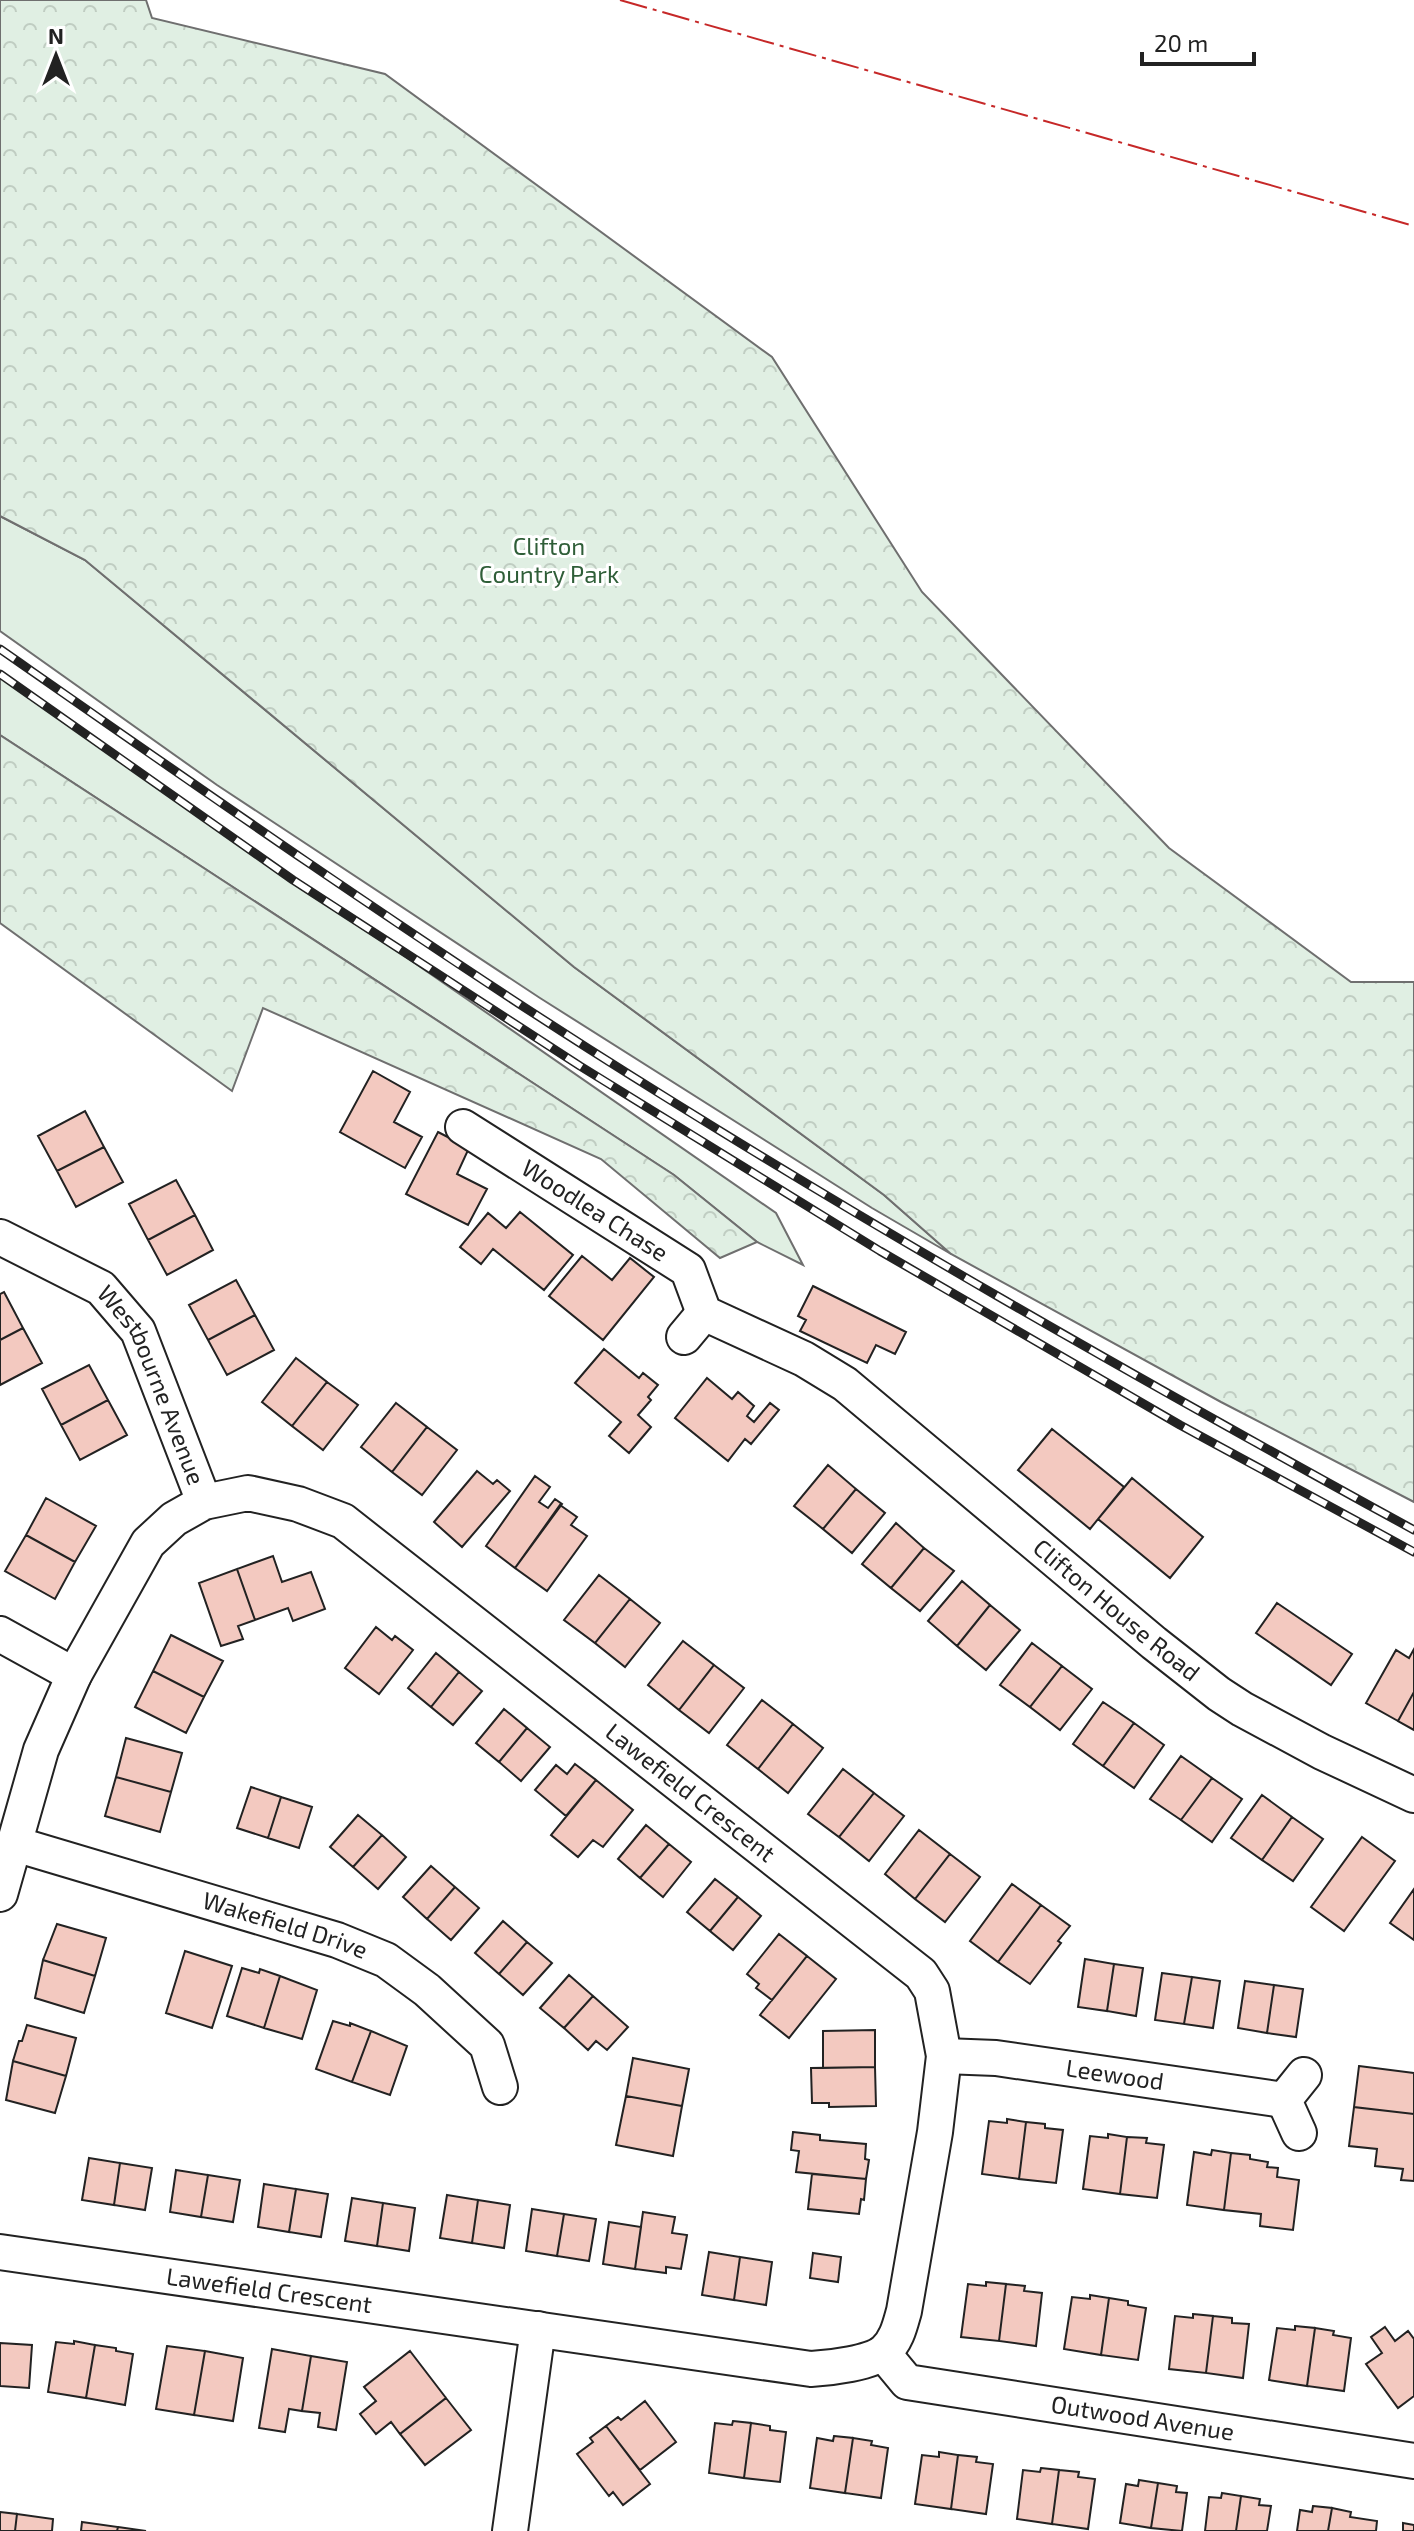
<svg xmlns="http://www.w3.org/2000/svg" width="1414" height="2531" font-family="'Exo 2',sans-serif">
  <defs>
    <pattern id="forest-crowns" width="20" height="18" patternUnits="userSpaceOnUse" patternTransform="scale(2)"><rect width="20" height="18" fill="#e0efe3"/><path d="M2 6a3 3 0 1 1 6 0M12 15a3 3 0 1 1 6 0" fill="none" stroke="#c0cdc2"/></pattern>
  </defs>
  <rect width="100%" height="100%" fill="#fff"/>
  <!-- green -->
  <path fill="#e0efe3" stroke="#6f6f6f" stroke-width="2" d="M0,516L85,560L574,967L884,1195L951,1254L872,1208L540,998L217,785L0,631Z
    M0,676L776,1213L803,1265L757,1242L674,1175L0,735Z"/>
  <!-- forest -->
  <path fill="url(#forest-crowns)" stroke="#6f6f6f" stroke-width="2" d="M0,0H146L152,18L385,74L772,357L922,592L1169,848L1351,982H1414V1502L1221,1402L951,1254L884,1195L574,967L85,560L0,516Z
    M0,735L674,1175L757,1242L720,1258L601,1159L263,1008L232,1091L0,923Z"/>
  <!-- building -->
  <path fill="#f3c9c0" stroke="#222" stroke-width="2" d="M373,1071L410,1092L394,1122L422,1137L405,1168L340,1132Z
    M85,1111L104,1147L57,1171L38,1136Z
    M438,1132L469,1148L457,1174L487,1189L468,1225L406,1194Z
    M104,1147L123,1182L76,1207L57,1171Z
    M176,1180L195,1215L148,1240L129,1204Z
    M520,1212L573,1255L544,1290L493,1249L481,1264L460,1247L488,1213L506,1228Z
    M195,1215L213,1250L167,1275L148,1240Z
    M582,1256L612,1280L630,1258L654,1277L603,1340L549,1296Z
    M236,1280L255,1315L208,1340L189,1305Z
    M813,1286L906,1332L895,1354L876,1345L867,1363L800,1331L806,1320L798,1316Z
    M4,1292L23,1328L0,1340V1294Z
    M255,1315L274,1350L227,1375L208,1340Z
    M23,1328L42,1363L0,1385V1340Z
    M604,1349L639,1378L643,1373L658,1385L648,1397L651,1400L638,1415L651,1427L629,1453L609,1436L621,1422L575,1383Z
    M296,1358L327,1382L292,1426L262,1402Z
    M89,1365L108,1400L61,1425L42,1389Z
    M707,1378L732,1399L738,1392L754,1406L747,1416L754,1422L770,1403L779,1410L751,1444L745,1439L728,1461L675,1418Z
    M327,1382L358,1405L323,1450L292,1426Z
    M108,1400L127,1435L80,1460L61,1425Z
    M396,1403L427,1427L392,1472L361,1447Z
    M427,1427L457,1450L422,1495L392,1472Z
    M1052,1429L1124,1487L1090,1529L1018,1470Z
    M828,1465L856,1489L823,1529L794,1506Z
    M477,1471L493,1484L497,1480L510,1491L462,1547L434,1522Z
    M535,1476L550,1487L539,1502L548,1508L555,1499L562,1504L515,1568L486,1546Z
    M1132,1478L1203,1537L1170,1578L1098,1519Z
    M856,1489L885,1513L852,1553L823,1529Z
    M46,1498L96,1526L75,1562L26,1535Z
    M560,1505L577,1517L571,1525L587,1536L547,1591L515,1568Z
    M896,1523L924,1548L891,1588L862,1564Z
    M26,1535L75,1562L55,1599L5,1571Z
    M924,1548L954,1571L920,1611L891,1588Z
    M273,1556L282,1582L311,1572L325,1609L293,1621L288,1608L255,1620L237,1569Z
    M237,1569L255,1620L238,1626L243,1639L221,1646L199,1583Z
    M599,1575L630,1599L595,1643L564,1620Z
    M962,1581L990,1605L957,1646L928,1621Z
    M630,1599L660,1623L625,1667L595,1643Z
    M1277,1603L1352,1654L1331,1685L1256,1633Z
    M990,1605L1020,1630L986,1670L957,1646Z
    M376,1627L392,1640L395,1636L413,1650L379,1694L345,1668Z
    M171,1635L223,1661L204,1697L153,1671Z
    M683,1641L714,1665L679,1710L648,1685Z
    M1032,1643L1062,1666L1030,1707L1000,1685Z
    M1414,1649V1692L1398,1721L1366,1703L1396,1650L1409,1658Z
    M436,1653L459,1672L431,1707L408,1688Z
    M714,1665L744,1688L709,1733L679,1710Z
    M1062,1666L1092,1689L1060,1730L1030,1707Z
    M153,1671L204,1697L186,1733L135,1707Z
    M459,1672L482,1691L453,1725L431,1707Z
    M1414,1692V1730L1398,1721Z
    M762,1700L793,1724L758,1769L727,1745Z
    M1103,1702L1134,1723L1103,1766L1073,1744Z
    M504,1709L527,1728L499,1762L476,1743Z
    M1134,1723L1164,1745L1134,1788L1103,1766Z
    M793,1724L823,1748L788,1793L758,1769Z
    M527,1728L550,1747L521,1781L499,1762Z
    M126,1738L182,1753L171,1792L116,1777Z
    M1181,1756L1212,1778L1181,1820L1150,1799Z
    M575,1764L596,1780L566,1816L535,1790L556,1765L567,1774Z
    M843,1769L874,1793L839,1837L808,1814Z
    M116,1777L171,1792L160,1832L105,1816Z
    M1212,1778L1242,1799L1212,1842L1181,1820Z
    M596,1780L633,1810L603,1847L593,1840L578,1857L551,1835Z
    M251,1787L281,1797L268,1838L237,1828Z
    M874,1793L904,1816L869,1861L839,1837Z
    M1262,1795L1292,1817L1262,1860L1231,1838Z
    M281,1797L312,1807L299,1848L268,1838Z
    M358,1815L382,1835L353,1867L330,1847Z
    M1292,1817L1323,1839L1293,1881L1262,1860Z
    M646,1825L669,1844L640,1878L618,1859Z
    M919,1830L950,1854L915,1899L885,1874Z
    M382,1835L406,1857L378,1889L353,1867Z
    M1362,1837L1395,1861L1344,1931L1311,1907Z
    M669,1844L691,1862L663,1897L640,1878Z
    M950,1854L980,1877L945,1922L915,1899Z
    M431,1866L455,1887L427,1919L403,1897Z
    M715,1879L738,1897L710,1931L687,1912Z
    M1012,1884L1041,1905L998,1962L970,1941Z
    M455,1887L479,1908L451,1940L427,1919Z
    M1414,1889V1940L1390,1923Z
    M738,1897L761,1916L733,1950L710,1931Z
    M1041,1905L1070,1926L1058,1941L1061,1943L1030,1984L998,1962Z
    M503,1921L527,1942L499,1974L475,1953Z
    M57,1924L106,1938L95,1976L43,1960Z
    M779,1934L807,1956L772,2000L756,1988L759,1984L747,1974Z
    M527,1942L552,1963L523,1995L499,1974Z
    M185,1951L232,1966L212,2028L166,2013Z
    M807,1956L836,1979L789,2038L760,2015Z
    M1085,1959L1114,1964L1107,2011L1078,2007Z
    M43,1960L95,1976L84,2013L35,1998Z
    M1114,1964L1143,1968L1136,2016L1107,2011Z
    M242,1968L259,1973L260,1969L280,1976L264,2028L227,2016Z
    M1162,1973L1192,1977L1184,2024L1155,2020Z
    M569,1975L593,1996L564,2028L540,2008Z
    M280,1976L317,1990L302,2039L264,2028Z
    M1192,1977L1220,1981L1213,2028L1184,2024Z
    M1245,1981L1274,1985L1267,2033L1238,2028Z
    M1274,1985L1303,1989L1296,2037L1267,2033Z
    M593,1996L628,2027L607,2050L596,2041L588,2050L564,2028Z
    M333,2021L350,2026V2023L371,2031L352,2082L316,2069Z
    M27,2025L76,2038L66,2076L13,2061L19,2041H22Z
    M875,2030V2067L823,2068V2031Z
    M371,2031L407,2046L390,2095L352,2082Z
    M633,2058L689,2069L682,2106L626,2096Z
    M13,2061L66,2076L55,2113L6,2100Z
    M1359,2066L1414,2073V2114L1354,2107Z
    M875,2067L876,2106L829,2107V2103H812L811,2068Z
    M626,2096L682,2106L673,2156L616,2145Z
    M1354,2107L1414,2114V2181L1401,2180L1403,2169L1375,2166L1377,2149L1349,2146Z
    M1007,2119L1026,2122L1019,2179L982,2174L989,2121L1007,2123Z
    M1026,2122L1045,2124V2128L1063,2130L1056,2183L1019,2179Z
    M793,2132L820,2135V2140L866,2144L865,2159L869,2160L866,2179L796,2172L799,2151L791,2150Z
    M1108,2134L1127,2137L1120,2194L1083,2189L1090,2136L1108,2138Z
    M1127,2137L1147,2138L1146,2143L1164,2145L1157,2198L1120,2194Z
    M1212,2150L1231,2153L1224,2210L1187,2205L1194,2152L1211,2155Z
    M1231,2153L1250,2155V2159L1268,2162L1267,2167L1278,2168L1277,2177L1299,2180L1293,2230L1260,2226L1261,2214L1224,2210Z
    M89,2158L120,2163L114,2205L82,2200Z
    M120,2163L152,2168L145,2210L114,2205Z
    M176,2170L208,2175L201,2217L170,2212Z
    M812,2174L866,2179L864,2200L861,2199L859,2214L808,2209Z
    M208,2175L240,2180L233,2222L201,2217Z
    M264,2184L296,2189L289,2232L258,2227Z
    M296,2189L328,2194L321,2237L289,2232Z
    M447,2195L478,2200L472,2243L440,2238Z
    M352,2198L383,2203L377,2246L345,2241Z
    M478,2200L510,2205L504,2248L472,2243Z
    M383,2203L415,2208L409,2251L377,2246Z
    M532,2209L564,2214L557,2256L526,2251Z
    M643,2212L675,2217L672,2233L687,2235L681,2269L666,2267V2273L635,2269Z
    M564,2214L596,2219L589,2261L557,2256Z
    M609,2222L641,2227L635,2269L603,2264Z
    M709,2252L740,2257L734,2300L702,2295Z
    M813,2253L841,2257L838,2282L810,2278Z
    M740,2257L772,2262L766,2305L734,2300Z
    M986,2282L1006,2284L999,2341L961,2337L968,2284L986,2286Z
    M1006,2284L1025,2286L1024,2291L1042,2293L1036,2346L999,2341Z
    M1090,2295L1109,2298L1101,2355L1064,2349L1072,2297L1090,2299Z
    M1109,2298L1128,2301V2305L1146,2308L1138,2360L1101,2355Z
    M1193,2314L1213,2316L1206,2373L1169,2369L1175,2316L1193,2318Z
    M1213,2316L1232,2318V2323L1249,2324L1243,2378L1206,2373Z
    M1295,2326L1315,2328L1307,2386L1269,2380L1277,2328L1295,2330Z
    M1385,2327L1395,2341L1408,2331L1414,2339V2396L1398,2408L1366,2364L1382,2353L1371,2337Z
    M1315,2328L1334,2331L1333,2335L1351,2338L1344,2391L1307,2386Z
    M74,2341L95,2345L86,2398L48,2392L56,2342L74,2344Z
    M0,2343L32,2345L29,2388L0,2386Z
    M95,2345L116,2348V2351L133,2354L125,2405L86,2398Z
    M167,2346L205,2351L194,2415L156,2409Z
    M272,2349L311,2356L302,2411L289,2409L285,2432L259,2428Z
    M205,2351L243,2358L233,2421L194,2415Z
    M410,2351L446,2398L400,2434L391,2422L376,2434L360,2414L376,2401L364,2387Z
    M311,2356L347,2362L336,2430L318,2427L320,2413L302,2411Z
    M446,2398L471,2430L425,2465L400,2434Z
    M645,2401L676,2442L640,2470L606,2426L618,2417L621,2420Z
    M733,2421L751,2423L744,2478L709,2473L715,2423L732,2425Z
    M751,2423L770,2426V2430L786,2432L780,2482L744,2478Z
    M606,2426L650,2484L623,2505L613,2492L609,2496L577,2454L593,2442L590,2438Z
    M834,2436L853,2438L845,2493L810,2488L817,2438L833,2441Z
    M853,2438L872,2441L871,2445L888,2448L881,2498L845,2493Z
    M939,2452L958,2455L951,2509L915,2504L922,2455L939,2457Z
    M958,2455L977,2457L976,2462L993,2464L986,2514L951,2509Z
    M1041,2468L1059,2470L1052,2524L1017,2519L1023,2470L1040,2472Z
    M1059,2470L1079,2472L1078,2477L1095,2479L1088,2529L1052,2524Z
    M1139,2480L1158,2483L1151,2528L1120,2523L1126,2484L1138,2486Z
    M1158,2483L1177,2486L1176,2492L1187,2493L1182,2531L1151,2528Z
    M1222,2493L1241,2496L1236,2531H1205L1209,2497L1221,2498Z
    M1241,2496L1260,2499L1259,2505L1271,2506L1267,2531H1236Z
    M1313,2506L1332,2508L1328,2531H1297L1300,2510L1312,2512Z
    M1332,2508L1351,2512L1350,2517L1377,2521L1376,2531H1328Z
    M0,2512L17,2514L15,2531H0Z
    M17,2514L53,2519L52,2531H15Z
    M82,2522L118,2527L117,2531H81Z
    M1403,2523L1414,2525V2531H1403Z
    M118,2527L146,2531H117Z"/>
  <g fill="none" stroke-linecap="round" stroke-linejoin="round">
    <!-- street casing -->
    <g stroke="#222" stroke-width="38">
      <g id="street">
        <path id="s1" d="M463,1127L688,1270L704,1313L804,1359L845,1384L1154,1643L1219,1694L1242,1709L1322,1752L1414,1795"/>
        <path id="s2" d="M0,1237L101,1288L138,1331L204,1502"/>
        <path d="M684,1337L704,1313"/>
        <path d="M0,1634L74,1675"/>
        <path id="s3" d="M15,1844L337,1940L386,1960L427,1990L487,2045L500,2087"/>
        <path id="s4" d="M0,1894L41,1750L74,1675L148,1543L174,1519L204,1502L248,1493L298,1504L343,1521L921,1974L932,1991L944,2056L935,2132L904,2311C900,2325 897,2340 885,2351C872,2363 830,2368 811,2369L0,2252"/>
        <path id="s5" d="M944,2056L996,2058L1284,2100"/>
        <path d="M1299,2133L1284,2100L1304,2075"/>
        <path id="s6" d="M883,2353L907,2382L1414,2461"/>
        <path d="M510,2531L538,2329"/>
      </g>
    </g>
    <!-- street -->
    <use href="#street" stroke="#fff" stroke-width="34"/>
    <!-- rail casing -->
    <g stroke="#222" stroke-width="9">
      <path id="rail" d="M0,649C195,785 389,921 589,1049C858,1220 1135,1377 1414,1530
        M0,674L293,880L580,1066L880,1251L1180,1425L1414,1552"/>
    </g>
    <!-- rail -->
    <use href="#rail" stroke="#fff" stroke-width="6" stroke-dasharray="18" stroke-linecap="butt"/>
    <!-- power -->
    <path stroke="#c62828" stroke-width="2" stroke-dasharray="28 6 4 6" stroke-linecap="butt" d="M620,0L1414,226"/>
  </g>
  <g text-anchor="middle" stroke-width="6" stroke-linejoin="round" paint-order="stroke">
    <!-- park labels -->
    <g font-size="24" fill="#2f5e38" stroke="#fff">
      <text x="549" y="555">Clifton<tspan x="549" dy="28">Country Park</tspan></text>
    </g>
    <!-- street labels -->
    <g font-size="24" fill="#222" stroke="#fff">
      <text dy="8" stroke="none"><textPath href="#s1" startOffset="156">Woodlea Chase</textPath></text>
      <text dy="8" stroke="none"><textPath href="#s2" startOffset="224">Westbourne Avenue</textPath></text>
      <text dy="8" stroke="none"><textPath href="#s1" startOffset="824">Clifton House Road</textPath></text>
      <text dy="8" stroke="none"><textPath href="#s4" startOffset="1038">Lawefield Crescent</textPath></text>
      <text dy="8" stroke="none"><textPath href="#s3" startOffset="282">Wakefield Drive</textPath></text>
      <text dy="8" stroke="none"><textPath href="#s5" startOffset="172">Leewood</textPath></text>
      <text transform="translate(269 2291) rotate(8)" y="8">Lawefield Crescent</text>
      <text dy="8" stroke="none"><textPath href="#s6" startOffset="276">Outwood Avenue</textPath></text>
    </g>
  </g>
  <!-- north arrow -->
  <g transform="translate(56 56)" stroke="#ffffff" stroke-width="6" paint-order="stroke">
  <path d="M0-6L14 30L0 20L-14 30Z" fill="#222222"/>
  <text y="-12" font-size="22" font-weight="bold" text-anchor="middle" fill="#222222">N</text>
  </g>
  <!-- scale -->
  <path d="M1142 52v12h112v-12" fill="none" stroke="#222222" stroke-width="4"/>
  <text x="1154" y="52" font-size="24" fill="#222222" stroke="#ffffff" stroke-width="6" paint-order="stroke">20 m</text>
</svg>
